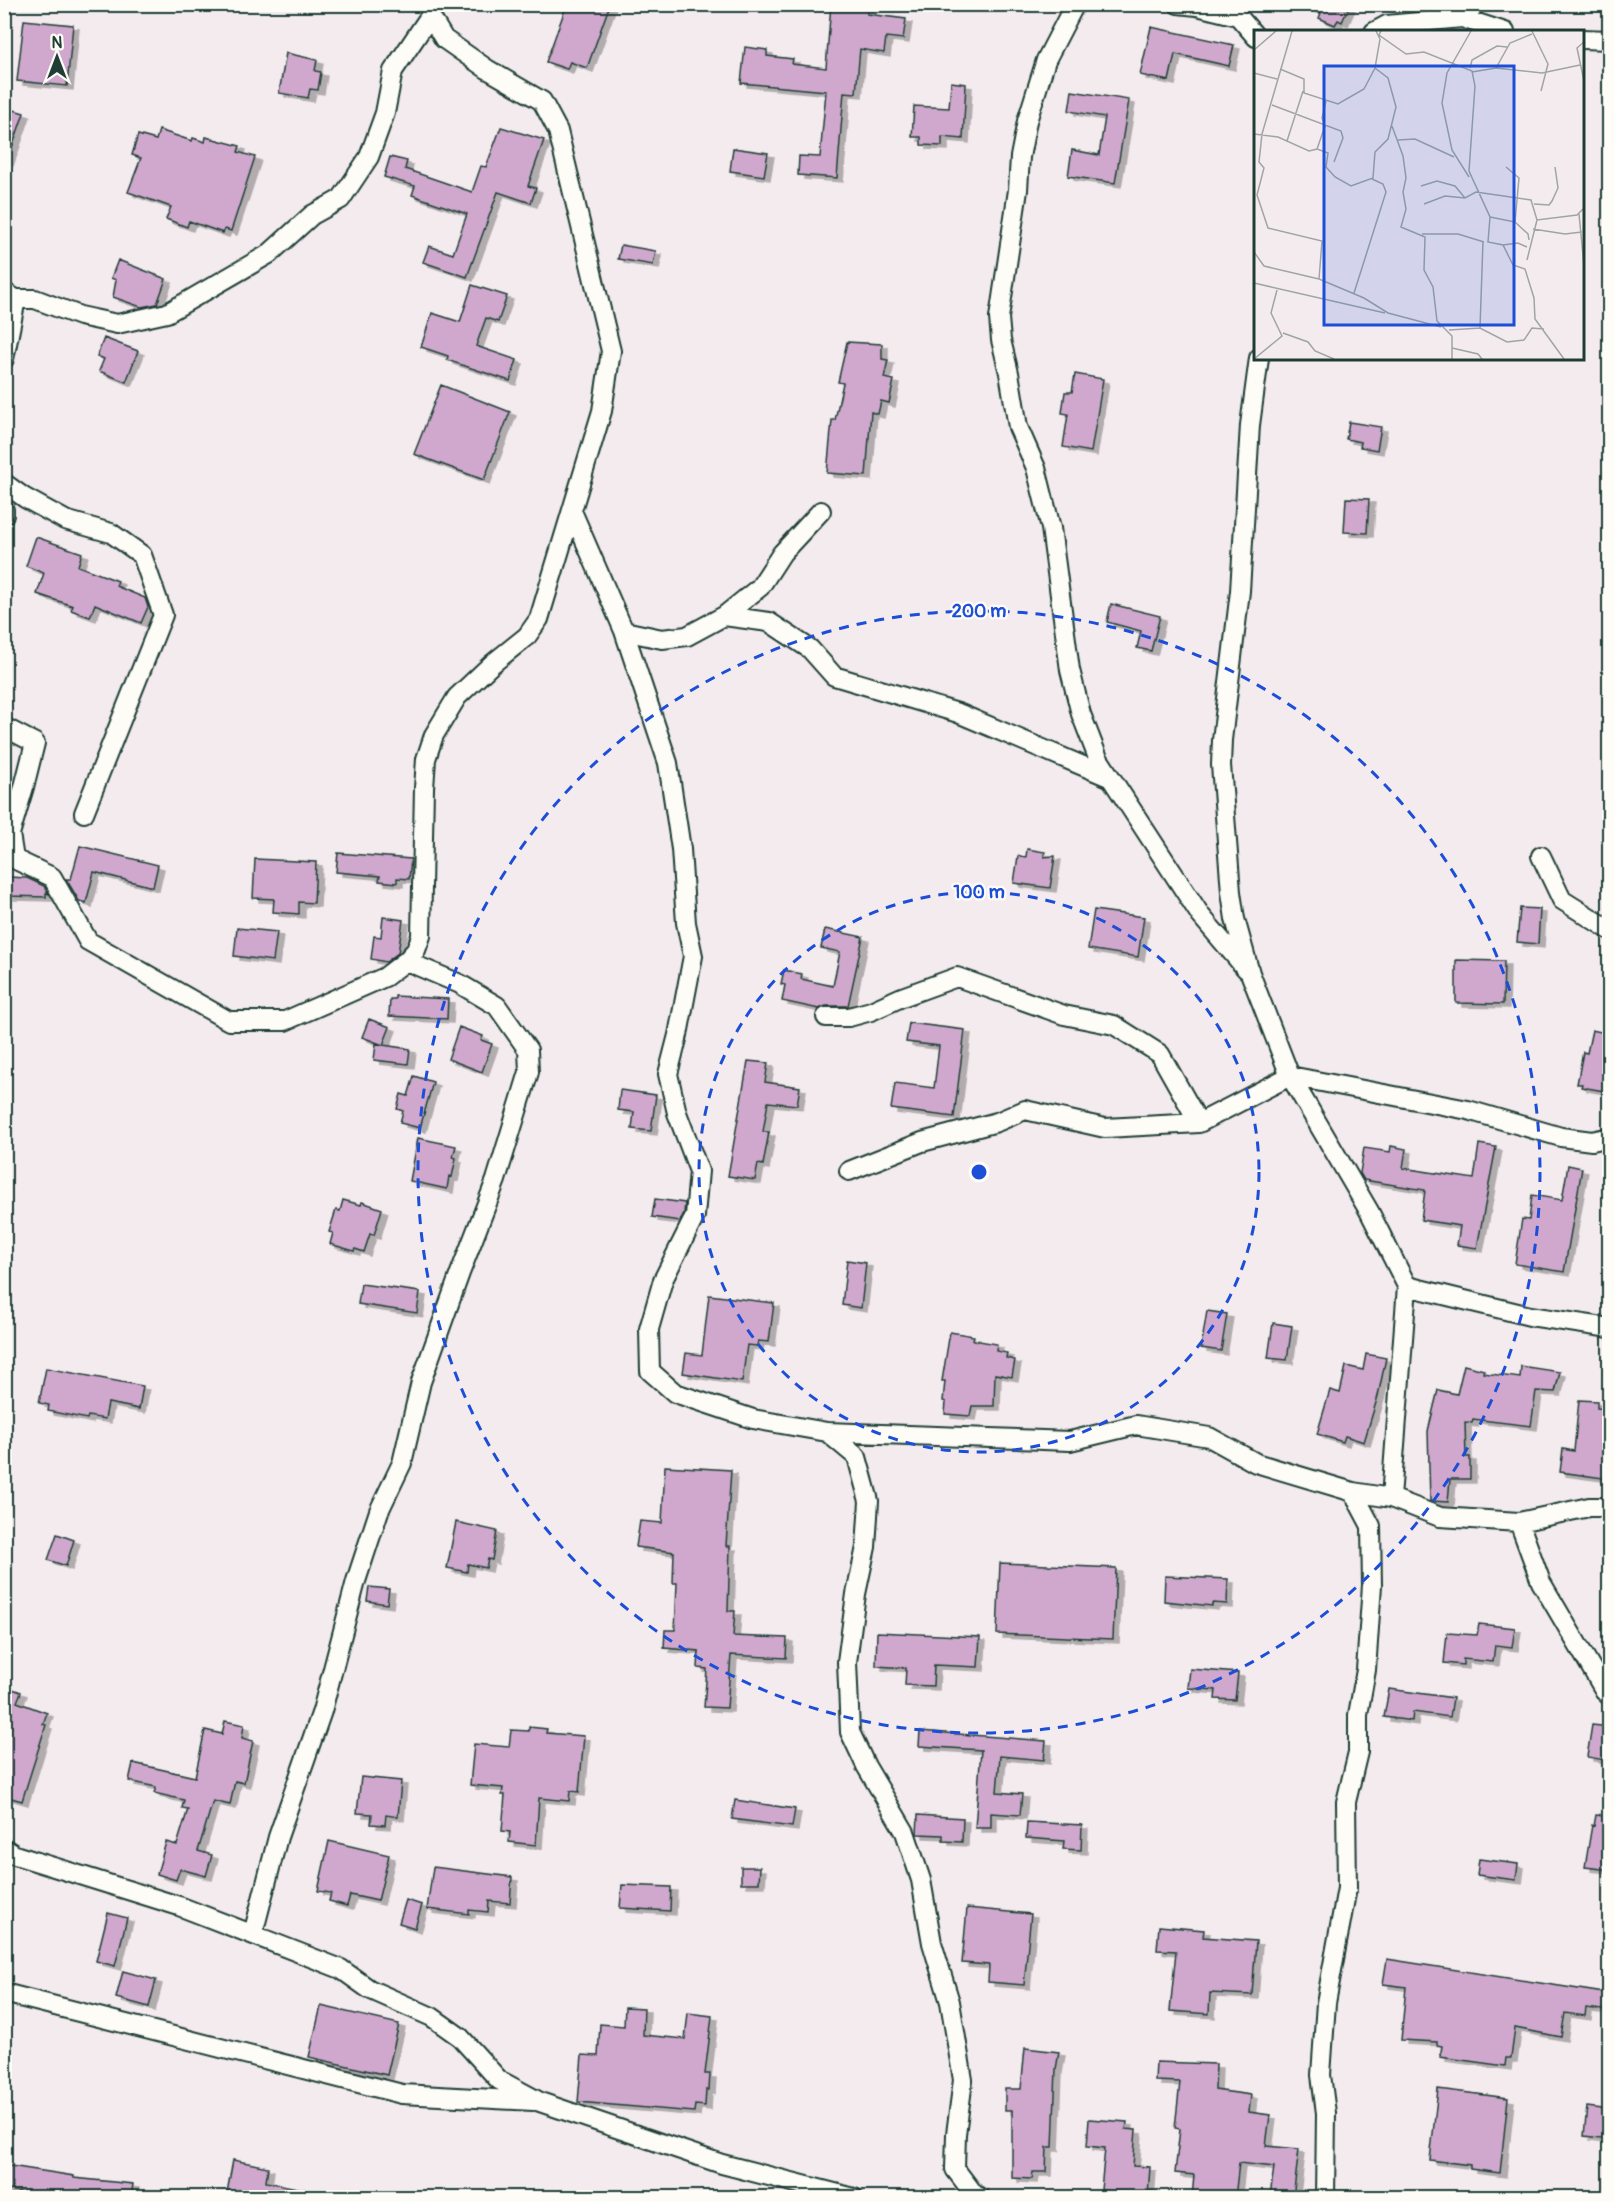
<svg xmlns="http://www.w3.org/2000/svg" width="1614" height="2202" font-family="Pangolin,sans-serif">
  <defs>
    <filter id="shadow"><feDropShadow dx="6" dy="4" stdDeviation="0" flood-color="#0004"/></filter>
  </defs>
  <rect width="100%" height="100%" fill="#f4ebef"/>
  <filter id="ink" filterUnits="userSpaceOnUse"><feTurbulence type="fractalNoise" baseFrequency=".0167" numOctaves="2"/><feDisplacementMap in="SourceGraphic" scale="12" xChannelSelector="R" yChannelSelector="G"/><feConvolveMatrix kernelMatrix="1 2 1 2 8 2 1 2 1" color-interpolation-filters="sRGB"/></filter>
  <g filter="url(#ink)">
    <!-- building -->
    <path fill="#d0a8ce" stroke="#1f3d34" stroke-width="1.5" filter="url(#shadow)" d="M567,4H610L587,68L570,62L567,69L546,62Z
      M831,4H867V14L906,19L903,39L886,37L884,53L860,49L856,93L844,92L837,178L798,175L799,156L820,157L826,91L741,83L745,47L767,50V56L793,59L792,64L826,68Z
      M1301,4H1350L1342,22L1338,20L1335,25L1319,18L1321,13Z
      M24,20L73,25L67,86L17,81Z
      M1151,27L1234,45L1229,66L1175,54L1169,81L1140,75Z
      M286,53L317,60L315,71L321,72L318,90L310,89L308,98L279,93Z
      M951,82L966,84L963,139L942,137V146L921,145V137H912L914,106L949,108Z
      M1072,91L1129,100L1115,183L1068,176L1072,150L1099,155L1105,117L1069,111Z
      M4,107L24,113L7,162L4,161Z
      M501,127L544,140L528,186L536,188L531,203L498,192L467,277L423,262L429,246L453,254L467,214L412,195L415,186L384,177L390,157L407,161L405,169L472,192L481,166L486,167Z
      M159,130L192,141L193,138L205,142L206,137L240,146L238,152L255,157L231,231L225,229L223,233L189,221L187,227L166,219L171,207L128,192L141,158L132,155L138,135L156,140Z
      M733,148L768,153L764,176L730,171Z
      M621,245L656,251L653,265L618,259Z
      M118,260L166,279L157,304L141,307L113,297L116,280L111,278Z
      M472,285L507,296L498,322L486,318L476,346L517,360L510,381L447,360L448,356L421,347L432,313L460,322Z
      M104,338L138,351L126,382L99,371L104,359L97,356Z
      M847,342L882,344V359L888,360L884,378L894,380L889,403L881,401L878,414L871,412L866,476L827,473L832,420H835L843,383L838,382Z
      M1075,374L1103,379L1091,452L1063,447L1068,414L1062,413L1065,392H1072Z
      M441,385L510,412L484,480L414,454Z
      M1349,422L1381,427L1377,450L1360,447L1361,442L1346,439Z
      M1346,498L1369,499L1367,533L1344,532Z
      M36,537L82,553L78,566L118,581L116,586L145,598L148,607L141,623L95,604L90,617L71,610L73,606L37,594L44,573L26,566Z
      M1111,604L1160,616L1151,651L1137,648L1141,631L1107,622Z
      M80,846L158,865L153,887L94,872L86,903L79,901L66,879H71Z
      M1027,849L1045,852L1044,857L1055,856L1050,888L1014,883L1018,856L1026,857Z
      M338,853L411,859L409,879L397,878V883L379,881L380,876L336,872Z
      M255,859L316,862L314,903L299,902V914L273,912L274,899L253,898Z
      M9,877L27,878L44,886L49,894L46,893V897L8,896Z
      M1520,908L1540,909L1538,944L1517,942Z
      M1094,910L1144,917L1138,957L1088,949Z
      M383,917L403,920L398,953L386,962L371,959L374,936L381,937Z
      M237,928L277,932L273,961L234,956Z
      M825,929L863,937L848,1006H826L819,1009L782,1001L785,985L781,984L784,970L802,974L801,979L833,986L840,952L821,948Z
      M1456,960L1504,961L1503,1004L1456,1003Z
      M395,996L448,999L447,1019L389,1016L390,999H395Z
      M369,1019L390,1027L383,1045L362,1037Z
      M909,1023L965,1030L954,1117L891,1109L895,1083L934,1088L939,1046L906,1042Z
      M459,1027L483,1036L481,1040L492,1044L482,1072L448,1059Z
      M1592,1030L1610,1034V1092L1581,1087L1582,1084H1577L1583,1052L1587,1053Z
      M376,1044L410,1049L408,1064L374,1060Z
      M748,1061L768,1063L765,1082L800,1087L797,1105L768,1102L763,1132H769L763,1165L758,1164L755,1180L728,1176Z
      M414,1076L433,1082L420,1128L400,1123L403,1111L397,1109L401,1094L408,1096Z
      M620,1090L656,1095L651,1131L632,1129L634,1112L618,1110Z
      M418,1138L456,1146L453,1157L456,1158L452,1177L449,1176L447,1189L410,1181Z
      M1479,1144L1496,1147L1477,1248L1457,1245L1460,1226L1421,1220L1425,1190L1364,1180L1360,1173L1364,1148L1390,1152L1391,1146L1406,1149L1403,1168L1474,1179Z
      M1568,1165L1582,1168L1564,1272L1515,1264L1522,1219L1529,1220L1532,1195L1562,1200Z
      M655,1199L685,1203L684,1213L680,1221L652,1217Z
      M343,1200L361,1205L362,1202L382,1209L374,1235L370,1234L364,1252L355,1249L354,1251L330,1244L333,1233L329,1232L336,1210L340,1211Z
      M847,1260L866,1263L861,1308L842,1305Z
      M361,1284L420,1292L417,1313L358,1304Z
      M709,1295L774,1303L769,1342L758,1341L757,1346L747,1345L742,1382L683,1373L686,1353L702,1355Z
      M1207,1311L1227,1314L1221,1351L1201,1348Z
      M1273,1323L1292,1326L1287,1360L1268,1358Z
      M950,1332L974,1336L973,1340L997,1344L996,1351L1007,1353L1006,1358L1015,1360L1012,1377L995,1374L994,1406H972L970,1416L945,1414L946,1402L943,1401L945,1381H942Z
      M1366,1354L1386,1358L1378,1396L1364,1442L1345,1436L1343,1442L1317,1434L1330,1390L1340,1393L1346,1366L1363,1370Z
      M1464,1365L1484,1370L1483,1373L1520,1378L1521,1366L1560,1372L1555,1392L1536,1391L1531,1426L1473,1419L1472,1423L1465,1422L1466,1457H1470V1479H1450L1448,1502L1430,1501L1428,1431L1438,1390L1457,1394Z
      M46,1368L143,1386L139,1409L108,1403L105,1419L88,1416L87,1419L48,1411L49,1405L39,1403Z
      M1579,1400L1597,1401V1408L1610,1409V1479L1560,1472L1563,1449L1574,1451Z
      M665,1466L731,1470L726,1546H730L728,1611H735L733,1636L787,1638L786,1658L731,1655L727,1708L704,1707L707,1669L698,1668L699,1651L664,1648L665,1630H675L677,1583H673L674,1552L636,1547L640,1521L662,1523Z
      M456,1522L497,1531L492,1560L488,1559L486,1568L468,1564L467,1572L447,1568Z
      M57,1534L74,1540L66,1566L48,1560Z
      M1000,1563L1116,1568L1113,1639L997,1634Z
      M1165,1576L1228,1579L1227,1604L1212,1603V1606L1164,1601Z
      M369,1587L389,1589L387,1604L367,1601Z
      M1479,1624L1515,1628L1512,1647L1495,1645L1493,1662L1463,1659V1665L1444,1663L1447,1633L1477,1635Z
      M877,1632L980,1637L978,1667L934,1665L933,1686L905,1685L906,1668L876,1666Z
      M1190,1669L1238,1673L1235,1700L1215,1699L1216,1690L1188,1688Z
      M4,1686L21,1692L17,1702L47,1713L43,1724L46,1725L22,1801L4,1796Z
      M1389,1689L1453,1698L1450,1717L1413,1712L1412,1721L1384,1717Z
      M225,1721L244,1725L242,1738L253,1741L244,1783L235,1781L230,1805L213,1801L198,1851L212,1855L206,1876L180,1869L176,1880L157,1874L166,1842L177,1845L188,1809L182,1808L184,1800L154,1793L156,1787L129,1781L133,1763L195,1777L205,1730L222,1734Z
      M1592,1725L1610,1727V1746L1607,1745L1605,1760L1587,1757Z
      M529,1727L547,1729L546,1733L584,1736L579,1792L570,1791L569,1801L539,1798L536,1845L509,1842L510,1832L502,1831L505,1795H502L503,1788L470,1785L474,1744L509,1747L511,1730L529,1731Z
      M920,1731L1046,1741L1044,1760L1000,1756L997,1792L1022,1794L1020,1815L991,1813V1828H975L981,1750L919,1746Z
      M361,1777L401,1781L398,1817L386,1815L385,1825L371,1824L372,1814L357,1813Z
      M735,1800L795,1809L792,1827L732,1819Z
      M918,1815L963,1818L962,1842L943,1841V1835L917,1834Z
      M1596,1815L1610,1817V1870L1585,1867L1592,1825L1594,1826Z
      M1027,1822L1082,1825L1081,1850L1063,1849L1064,1841L1026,1838Z
      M329,1841L389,1855L378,1901L350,1895L347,1906L329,1901L331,1893L318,1891Z
      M1479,1859L1518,1864L1516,1880L1477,1875Z
      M433,1867L512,1877L510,1903L489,1901L488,1912L469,1910V1914L427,1909Z
      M741,1867H760L759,1883H741Z
      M622,1885L671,1887L670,1911L620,1908Z
      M406,1900L422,1905L415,1928L399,1923Z
      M967,1908L1031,1914L1024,1985L988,1982L989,1965L962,1963Z
      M108,1913L127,1918L115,1966L96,1961Z
      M1159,1926L1204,1930L1203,1937L1256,1941L1252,1995L1210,1993L1209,2014L1170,2011L1176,1951L1157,1950Z
      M1387,1959L1610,1994V2011L1586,2008L1585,2016L1565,2013L1561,2037L1515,2028L1511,2058H1506L1505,2066L1440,2057L1442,2046L1437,2045V2042L1401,2040L1406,1987L1383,1984Z
      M123,1971L156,1980L149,2007L116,1998Z
      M321,2006L399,2024L387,2075L309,2057Z
      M625,2007L644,2008L643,2035L685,2039L688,2013L712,2016L705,2074H710L709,2090H706L705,2106L695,2105L694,2112L578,2102L582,2055L598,2056L600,2024L624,2026Z
      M1025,2048L1059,2052L1056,2069L1053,2147H1047L1046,2172H1033L1032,2179L1012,2178V2110H1005V2089H1021Z
      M1156,2062L1216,2064L1215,2090L1251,2095L1249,2112L1270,2115L1266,2146L1299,2149L1293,2198L1270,2196L1274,2167L1239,2163L1235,2198H1192L1194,2175L1175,2173L1180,2129L1175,2128L1180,2082L1155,2081Z
      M1438,2089L1508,2098L1500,2173L1470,2169V2165L1430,2160Z
      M1587,2107L1610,2110V2139L1584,2136Z
      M1089,2119L1127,2122L1126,2129L1136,2130L1133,2166L1150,2167L1148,2195L1101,2190L1105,2148L1087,2146Z
      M233,2160L268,2167L266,2182L308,2190L307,2198H226Z
      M4,2165L74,2176V2178L133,2184L131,2198H50L4,2189Z"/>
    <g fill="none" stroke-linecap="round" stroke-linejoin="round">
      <!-- street casing -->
      <g stroke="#1f3d34" stroke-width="22">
        <path id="street" d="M1075,4L1046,60L1027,121L1020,157L1018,190L999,318L1001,340L1009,373L1018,427L1036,468L1051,528L1070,670L1081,714L1098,758L1201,916L1246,969
          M1178,4L1197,6L1238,16L1256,37
          M1462,18L1476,4
          M1374,32L1387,25L1462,18L1505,32
          M1582,39L1610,40
          M4,292L16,299H35L80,316L117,324L167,313L269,254L312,215L341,199L369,157L385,113L393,71L430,16
          M1259,358L1250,425L1240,591L1222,740L1221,765L1231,892L1235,919L1250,973L1290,1076L1369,1211L1407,1286L1391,1498L1440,1517L1519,1522L1541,1582L1606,1693L1610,1696
          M4,359L16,299
          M4,483L25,498L65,520L111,533L142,555L163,615L84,813
          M4,510V515
          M572,511L624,631L668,763L681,849L686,923L693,956L678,1035L668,1074L677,1113L699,1171L695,1216L663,1280L649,1329L650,1371L675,1393L753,1419L827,1432L857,1457L869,1501L866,1547L856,1594L847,1662L850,1732L866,1766L905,1832L921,1880L932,1943L950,2002L963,2080L956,2134L955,2169L974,2194L981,2198
          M724,616L760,587L782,553L821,511
          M624,631L662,639L687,636L724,616L769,622L810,649L834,676L958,713L1109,777
          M4,727L35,743L24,787L10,834L14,859L52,877L88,941L229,1021H285L385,977L406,961L416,950L421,936L424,788L426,759L434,735L457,697L492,664L527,636L539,619L602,411L611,351L558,131L542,101L487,69L444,39L430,16L431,4
          M1541,856L1562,900L1610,930
          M826,1017H849L871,1011L902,997L957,977L1064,1015L1114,1025L1160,1054L1199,1123
          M849,1171L922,1142L997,1122L1025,1110L1105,1128L1199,1123L1290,1076L1468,1110L1561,1137L1592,1141L1610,1137
          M1407,1286L1530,1316L1610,1328
          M827,1432L1070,1441L1136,1425L1209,1437L1256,1463L1353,1492L1391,1498
          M1519,1522L1589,1507H1610
          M4,1848L15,1855L179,1906L341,1969L369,1989L432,2017L460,2037L499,2080L540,2102L722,2164L854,2198
          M253,1934L278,1837L322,1711L356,1581L379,1511L402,1463L421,1382L460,1273L496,1180L529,1072L528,1050L497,1006L460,984L406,961
          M4,1993L402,2094L533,2101
          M1325,2198L1326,2113L1321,2075L1326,2003L1347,1888L1346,1802L1358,1752V1715L1366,1670L1372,1585L1371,1526L1353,1492"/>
      </g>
      <!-- street -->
      <use href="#street" stroke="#fdfcf7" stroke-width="18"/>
    </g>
  </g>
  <!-- distance rings -->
  <g fill="none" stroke="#1d4ed8" stroke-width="3" stroke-dasharray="10 8">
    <circle cx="979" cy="1172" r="280"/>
    <circle cx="979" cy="1172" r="561"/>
  </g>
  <!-- overview -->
  <g transform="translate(1254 30)">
    <rect width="330" height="330" fill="#f4ebef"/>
    <path fill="none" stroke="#9fa5a4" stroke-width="1.5" d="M38,1L8,104L5,132L10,138L3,165L14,198L68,211L65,249M127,1L125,5L152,24L170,22L218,41L221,56L215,141L236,187L234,212L249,215L259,235L271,239L280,268L281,289L310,329M278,1L294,34L287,61M330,12L323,18L330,51M0,20L22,1M216,38L218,30L243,16L253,17M242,38L256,13L278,4M26,39L50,49V63L84,74L110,59L121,38M218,42L242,38L288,43L326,35M0,43L23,49M18,75L87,101L89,108L80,132M138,96L149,126L152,148L149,162L152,179L147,197L171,207L170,240L179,257L183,291L198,306V329M0,104L24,107L55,121L63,119L71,96L68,88L72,71M144,110L161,109L200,127M33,111L49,61M63,119L74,123L72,137L81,147L97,156L119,148L121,122L134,109L142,77L134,48L121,38L126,9L122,1M252,137L265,148L261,192L274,204L275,210M215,147L198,120L188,73L193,43L217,1M167,156L183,151L201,156L211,168M170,174L191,166L211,168L222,162L277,170L283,190L323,185L330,178M280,174L295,175L298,171L304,158L301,137M325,184L330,236M236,187L261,192M279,199L311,204L328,202M168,204H204L230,212M249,215L264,213L273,217M0,222L10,236L65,249L110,268L134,283L187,297M273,230L283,190M0,253L131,283M100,263L132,162L129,154L118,149M226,298L229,211M195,300L226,298L253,312L270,310L278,298L290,299M29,303L54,312L61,321L80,329M198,318L224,324L228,329M0,329L28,306L17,283L23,260"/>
    <path fill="#1d4ed8" fill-opacity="0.15" stroke="#1d4ed8" stroke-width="3" d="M70,36H260V295H70Z"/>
    <rect width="330" height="330" fill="none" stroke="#1f3d34" stroke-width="3"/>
  </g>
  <circle cx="979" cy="1172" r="9" fill="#1d4ed8" stroke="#fdfcf7" stroke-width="3"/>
  <g font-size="18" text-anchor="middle" font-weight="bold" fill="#1d4ed8" stroke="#fdfcf7" stroke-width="4.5" stroke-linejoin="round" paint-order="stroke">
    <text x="979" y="617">200 m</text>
    <text x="979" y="898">100 m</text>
  </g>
  <!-- margin -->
  <rect width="1614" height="2202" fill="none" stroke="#fdfcf7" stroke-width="24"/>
  <rect x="12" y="12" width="1590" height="2178" fill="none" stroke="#1f3d34" stroke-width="2" filter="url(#ink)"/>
  <!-- north arrow -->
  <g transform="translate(57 57)" stroke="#fdfcf7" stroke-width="4.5" paint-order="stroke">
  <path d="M0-4.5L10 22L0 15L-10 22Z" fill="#1f3d34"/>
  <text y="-9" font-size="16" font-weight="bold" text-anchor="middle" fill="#1f3d34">N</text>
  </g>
</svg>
